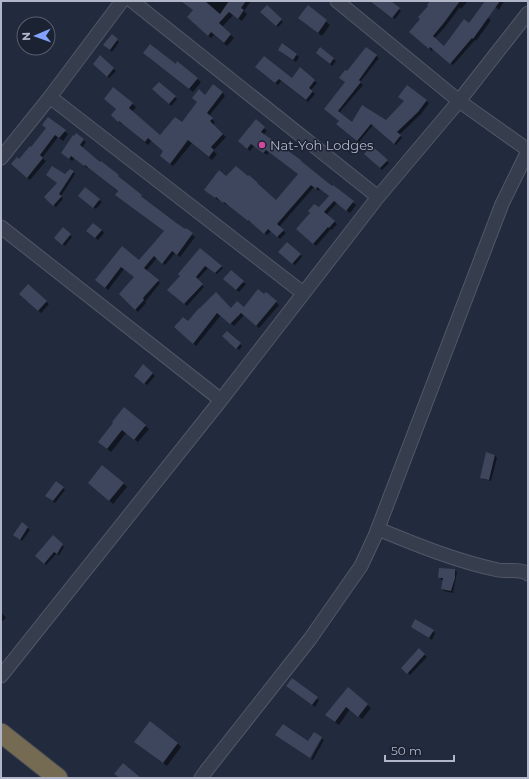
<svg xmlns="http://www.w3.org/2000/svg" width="529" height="779" font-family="Montserrat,sans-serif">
  <rect width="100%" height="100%" fill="#222a3d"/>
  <!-- shadow -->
  <path fill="#0007" d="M182,1H251L244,11L247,14L242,21L233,15L222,27L234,38L227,46L214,35L211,38L192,20L194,10Z
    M377,1H391L401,11L395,19L377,6Z
    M432,1H466L467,2L461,9L460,7L445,27L434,39L444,47L469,24L479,11L491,20L476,41L475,40L453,65L433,49L432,51L413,34L430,6Z
    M489,1H504L499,10Z
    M267,6L283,22L278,27L262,12Z
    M308,7L330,25L322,36L303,21Z
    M112,36L119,42L112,52L104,45Z
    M282,45L299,57L296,62L281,52Z
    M366,48L379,58L360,82L363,85L339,113L352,124L386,121L405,102L407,86L429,103L421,114L399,135L402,138L396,145L373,125L359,142L340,126V121L328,111L346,83L347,73Z
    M320,49L336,61L332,66L317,53Z
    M100,57L116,71L109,78L94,64Z
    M148,57L176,65L197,79L201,82L193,92Z
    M259,69L292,79L300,69L317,83L311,90L315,94L308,102L281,81L278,85Z
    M159,83L177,99L171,106L154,89Z
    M113,89L136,107L132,112L160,136L182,124L206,96L222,92L225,96L209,116L215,122L213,125L226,137L213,151L217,154L212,160L192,143L173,166L164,159V151L152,140L148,145L123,123L122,124L115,118L117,109L105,99Z
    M48,118L68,134L63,141L58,137L42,158L46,161L30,180L15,167L47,128Z
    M256,121L267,131L263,135L303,164L356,205L350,213L337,203L326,215L337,224L332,230L331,229L316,246L298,229L319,209L330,197L320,189L319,191L314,187L279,227L286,233L280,239L271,231L267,235L252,222L251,223L227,204L226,205L219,199L218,200L208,192L276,202L299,174L269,152L267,155L254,146L250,151L242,144Z
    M83,140L86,142L82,148L118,176L144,198L185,231L186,229L195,237L180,257L175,253L165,265L157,258L146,271L160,283L145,302L146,303L138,312L120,294L136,278L124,269L108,290L99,282L122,247L139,262L165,232L89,167L87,168L75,158L72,161L65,155Z
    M372,147L389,163L382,170L366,154Z
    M71,170L75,174L61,196L63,199L56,207L45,197Z
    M81,198L99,200L102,202L96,209Z
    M102,230L104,233L98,240L90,233Z
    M70,235L72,237L65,246L58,240Z
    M200,249L223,268L217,274L208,268L197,280L204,287L187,306L171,292L181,276Z
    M282,254H300L302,257L295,265Z
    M226,281L243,282L246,284L239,292Z
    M28,285L49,304L41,313L20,294Z
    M276,302L279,305L259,328L244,315L234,326L221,315L196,346L176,327L188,322L199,309H245Z
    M227,332L242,346L239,350L224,336Z
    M144,366L155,376L147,385L135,376Z
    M124,409L149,429L138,442L126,433L111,452L102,445Z
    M487,453L495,455L497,458L491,481L483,479L481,477Z
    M123,483L127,487L113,504L93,486Z
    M63,488L65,490L55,503L49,498Z
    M22,523L30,530L22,541L16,537Z
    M53,537L64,547L59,555L56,554L46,565L36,556Z
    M454,570L457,572L453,593L444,591L442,589L444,580H442L439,577Z
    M1,612L6,618L1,622Z
    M412,627L433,631L435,633L432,640Z
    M419,650L427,657L410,675L402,668Z
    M292,680L319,700L315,707L290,688Z
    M348,689L371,708L362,719L350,709L339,725L329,718Z
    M322,739L324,740L313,760L311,759Z
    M177,743L181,747L167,766L139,745Z"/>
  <!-- building -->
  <path fill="#3e465d" d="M181,1H205L220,14L229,1H246L241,8L244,10L238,19L229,12L219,23L231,34L224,43L211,32L208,36L187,17L193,10Z
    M370,1H391L400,8L392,18Z
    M430,1H460L443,24L433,36L444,46L464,19L469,23L485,1H500L473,39L472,38L450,64L430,47L429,49L409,32L420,19L418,17L428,6L427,5Z
    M267,5L282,19L276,26L260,12Z
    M308,5L327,20L318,33L298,18Z
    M112,34L118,39L110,50L103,45Z
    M282,43L297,54L293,60L278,50Z
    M150,44L176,64L177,61L198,78L189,89L143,53Z
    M320,47L334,58L330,64L316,53Z
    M366,47L377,55L359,80L361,82L338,111L352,122L362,105L386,120L404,101L398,97L407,85L427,100L418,112L397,132L401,135L394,144L371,124L357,141L336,124L339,121L324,109L345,82L339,78L345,70L347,71Z
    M100,55L114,68L107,77L93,64Z
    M264,56L292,78L300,67L315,80L309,88L313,91L306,100L279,79L275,83L255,67Z
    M159,82L176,96L169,104L152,89Z
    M213,84L223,92L207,113L213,118L210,121L223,134L211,147L214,150L209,157L188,140L170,164L160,156L163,151L148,138L145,142L119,121L118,122L111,115L116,109L104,99L113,87L133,103L129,108L160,135L175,117L182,122L197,102L192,98L199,89L205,95Z
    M48,117L66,130L59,138L55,135L40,155L43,158L27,178L11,164L17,157L19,159L30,146L31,147L46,128L42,125Z
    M256,119L265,127L261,132L301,160V161L332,186L333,185L354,201L346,211L334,201L324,212L335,221L329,228L328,227L313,244L296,229L310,213L308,211L314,204L319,207L329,196L317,187L316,189L311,185L277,224L284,230L277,237L268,229L264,234L248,220V221L224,202L223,203L216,197L215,198L204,190L219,170L226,176L236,166L248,176L249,175L258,183H257L276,200L298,174L266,150L263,153L251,144L247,149L238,141Z
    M76,133L84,139L80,145L100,162L101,161L119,175L118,176L142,195L141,196L175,222L185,229L186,228L193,233L177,255L172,251L162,264L154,256L144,268L159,280L143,298L144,300L135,310L119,294L134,277L121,267L105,288L95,280L122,246L139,260L164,231L115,195L118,191L85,165L84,166L71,156L69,159L61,153L73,135L74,136Z
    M372,146L388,160L380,168L364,154Z
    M52,166L65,174L70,169L74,171L59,194L62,196L53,206L44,197L57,183L46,175Z
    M85,187L100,199L93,208L78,196Z
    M93,223L102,230L95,238L86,231Z
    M63,227L71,234L62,245L54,238Z
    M287,242L301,254L292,264L278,252Z
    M200,248L222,266L215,273L205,266L196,277L203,284L184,304L167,290L180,276L178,274Z
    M231,270L244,281L236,290L223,279Z
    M28,284L47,301L38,311L19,294Z
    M258,289L264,294L266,292L277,301L256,326L241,313L230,324L217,313L193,344L174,327L183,317L188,321L199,308H200L216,292L231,308L237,301L244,307Z
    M227,331L241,343L236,349L222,336Z
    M143,364L153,373L144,384L134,376Z
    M124,407L146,425L134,440L122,430L107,449L98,442L113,423L112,422Z
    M486,452L495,455L489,480L480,478Z
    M102,465L124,483L109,501L88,483Z
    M56,481L64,487L53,501L45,496Z
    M22,522L28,527L20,540L13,535Z
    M53,535L63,544L57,554L54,552L44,564L35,556Z
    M439,568L455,569V578L451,591L441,589L443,578H438Z
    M415,619L434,630L429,638L411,627Z
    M419,648L425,654L407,674L401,668Z
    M292,678L318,697L312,705L286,686Z
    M348,687L368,704L358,717L346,707L335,722L325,715Z
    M150,721L178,743L163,763L134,742Z
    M283,724L308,741L314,732L322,737L310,758L275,735Z
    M123,763L141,778H120L114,774Z"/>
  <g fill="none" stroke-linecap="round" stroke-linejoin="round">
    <!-- minor casing -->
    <g stroke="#515768" stroke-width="15">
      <path id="minor" d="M132,1L378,197
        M337,1L459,101L528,150
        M50,97L303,293
        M1,158L50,97L122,1
        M1,227L221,400
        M378,529C417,545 456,561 498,570C508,572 520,568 528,574
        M1,676L221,400L378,197L459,101L528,13
        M201,778L206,771L310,639L361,566L375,536L502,204L528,151"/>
    </g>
    <!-- highway casing -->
    <g stroke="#3e4455" stroke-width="21">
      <path id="highway" d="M1,733L58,778"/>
    </g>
    <!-- minor -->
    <use href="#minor" stroke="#363d4d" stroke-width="13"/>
    <!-- highway -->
    <use href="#highway" stroke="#746b52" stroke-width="19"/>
  </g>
  <!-- markers -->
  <circle fill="#d1479c" stroke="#1b2232" stroke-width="1.5" cx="262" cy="145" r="4"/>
  <g text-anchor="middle" stroke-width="3" stroke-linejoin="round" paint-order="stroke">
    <!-- poi labels -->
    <g font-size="13" fill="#b1b7c9" stroke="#1b2232" text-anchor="start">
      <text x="270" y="150">Nat-Yoh Lodges</text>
    </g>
  </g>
  <!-- border -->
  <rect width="529" height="779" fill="none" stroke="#b1b7c9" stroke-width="4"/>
  <!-- north arrow -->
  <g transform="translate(36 36) rotate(268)"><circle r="19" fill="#1b2232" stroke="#575e6e"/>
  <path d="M0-3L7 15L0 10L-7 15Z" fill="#82a2fd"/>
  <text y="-6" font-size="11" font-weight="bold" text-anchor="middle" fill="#b1b7c9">N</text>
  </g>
  <!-- scale -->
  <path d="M385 755v6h69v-6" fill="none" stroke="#b1b7c9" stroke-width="2"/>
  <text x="391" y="755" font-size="12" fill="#b1b7c9" stroke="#1b2232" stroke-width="3" paint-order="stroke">50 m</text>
</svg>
